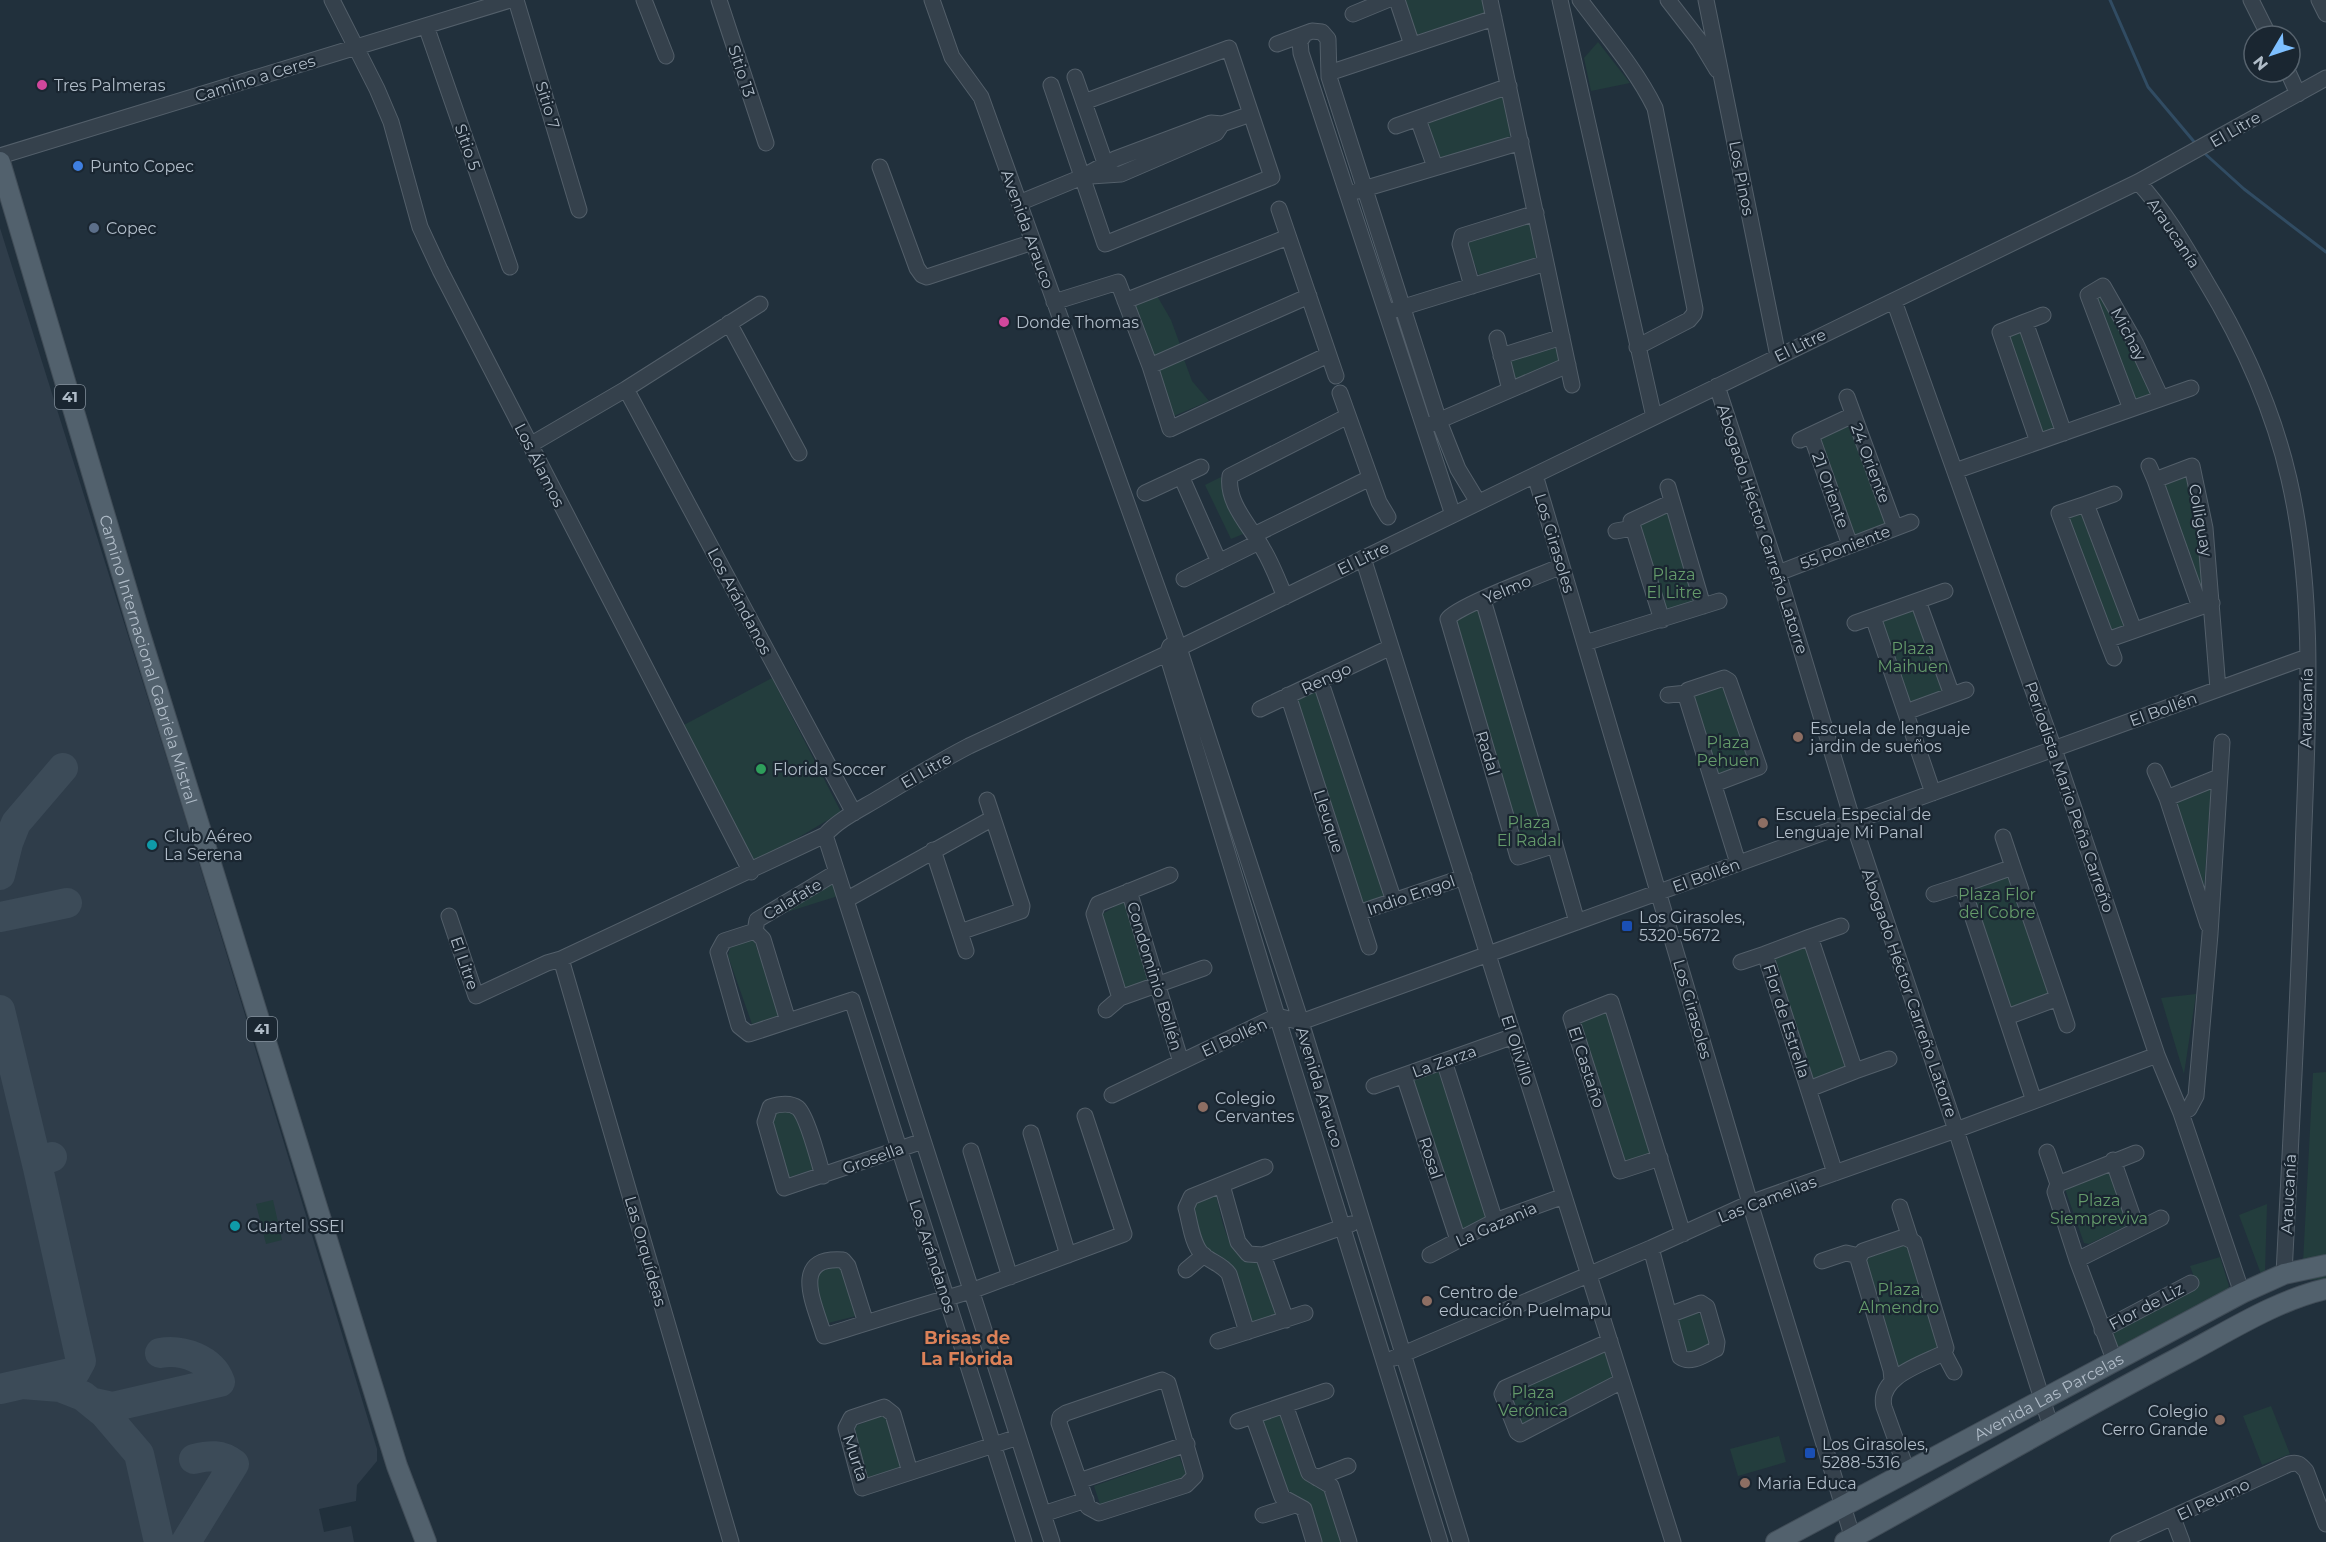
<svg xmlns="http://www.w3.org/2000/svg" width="2326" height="1542" font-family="Montserrat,sans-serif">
  <rect width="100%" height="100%" fill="#21303c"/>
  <!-- airport -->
  <path fill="#2f3d4a" d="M0,228L180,801L377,1449V1461L357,1485L356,1501L319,1509L324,1532L351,1526L354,1542H0Z"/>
  <!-- green -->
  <path fill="#233d3d" d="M1403,0H1483L1486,13L1416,35Z
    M1598,42L1630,83L1591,91L1584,58Z
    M1503,94L1515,135L1438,160L1426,120Z
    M1529,220L1537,258L1479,276L1466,240Z
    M2102,292L2157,397L2132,404L2093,298Z
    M1156,294L1171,320L1182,350L1151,364L1127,305Z
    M2024,327L2059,428L2038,435L2003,335Z
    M1558,344L1561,362L1514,383L1507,359Z
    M1182,354L1192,381L1209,401L1174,416L1152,367Z
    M1844,425L1850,427L1886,523L1882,529L1856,539L1850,534L1819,442L1822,436Z
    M2186,474L2200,531L2206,590L2201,591L2162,484Z
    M1221,477L1248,532L1231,539L1205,485Z
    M1666,509L1671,512L1699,600L1667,614L1661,610L1639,522Z
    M2084,513L2127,626L2110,633L2066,519Z
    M1480,605L1550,842L1518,853L1451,618Z
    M1911,608L1918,610L1945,694L1907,703L1881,618Z
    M772,678L841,812L753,865L682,726Z
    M1722,681L1751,765L1721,777L1715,775L1692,691Z
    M1316,690L1386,898L1362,905L1296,699Z
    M2211,789L2204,887L2175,801Z
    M2010,874L2050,995L2010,1009L1970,890Z
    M833,878L838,896L771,917Z
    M1125,900L1150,983L1125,990L1101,915Z
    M750,938L754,940L780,1016L752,1024L728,956L730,948Z
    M1806,944L1848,1068L1812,1081L1772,956Z
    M2196,994L2184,1074L2161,998Z
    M1606,1009L1652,1153L1624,1162L1577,1021Z
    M1438,1070L1487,1216L1482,1223L1464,1231L1460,1226L1410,1082L1415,1075Z
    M2326,1072V1279L2310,1280L2303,1263L2313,1073Z
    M783,1108L798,1115L814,1169L787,1178L771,1120L775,1112Z
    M2111,1167L2131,1220L2126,1226L2089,1244L2084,1243L2064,1186Z
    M1215,1191C1222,1217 1226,1261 1259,1263L1277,1314L1251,1322L1229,1265C1222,1256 1210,1253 1203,1244L1190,1210L1194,1202Z
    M273,1200L282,1240L266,1244L256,1204Z
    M2267,1204L2265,1273L2261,1274L2239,1215Z
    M1910,1243L1939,1346L1894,1370L1864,1252Z
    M2220,1257L2229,1286L2226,1294L2123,1349L2117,1346L2113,1337L2115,1332L2198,1288L2190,1266Z
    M841,1266L860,1315L828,1323L813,1281L819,1270Z
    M1696,1311C1705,1317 1712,1337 1710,1347L1688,1357L1674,1325L1678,1318Z
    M1605,1350L1613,1381L1522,1430L1505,1392Z
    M2271,1406L2290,1454L2262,1465L2243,1416Z
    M1282,1412L1301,1474L1325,1487L1343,1542H1322L1311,1508L1286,1489L1261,1419Z
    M880,1416L887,1417L904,1469L867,1480L855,1431L856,1426Z
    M1779,1436L1786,1462L1738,1476L1730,1449Z
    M1179,1456L1187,1477L1101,1507L1094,1486Z"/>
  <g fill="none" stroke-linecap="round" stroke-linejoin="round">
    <!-- stream -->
    <path stroke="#314c63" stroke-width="3" d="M2110,0L2148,87L2196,144
      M2202,151L2244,189L2326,252"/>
    <!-- taxiway -->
    <path stroke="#3c4b58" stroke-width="30" d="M0,875L8,843L16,823L63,768
      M0,917L67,903
      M0,1010L38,1168L39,1163
      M22,1384L75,1372L81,1361L38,1168L41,1161L52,1157
      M0,1389L22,1384L60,1387L83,1396L104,1413L139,1454L159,1542
      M94,1403L112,1407L220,1382C212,1359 182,1349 160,1353
      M186,1542L234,1464C221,1454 210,1455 194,1459"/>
    <!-- minor casing -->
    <g stroke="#535f6a" stroke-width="17">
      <path id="minor" d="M332,0L377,89L391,122L420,227L440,270L751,872
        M516,0L579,210
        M644,0L666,56
        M719,0L766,143
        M932,0L952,57L981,97L1179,648L1301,1022L1461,1542
        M1397,0L1412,45
        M1490,0L1572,385
        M1560,0L1654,417
        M1580,0C1606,35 1636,69 1655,108L1695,309L1694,314L1689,320L1637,347
        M1668,0L1699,40L1717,70
        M1706,0L1778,356
        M2251,0L2269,36
        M2319,0L2326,14
        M1353,14L1387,0
        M426,26L510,267
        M1305,34L1300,41L1301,53L1453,515
        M1277,44L1312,31L1322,32L1328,39L1329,77L1439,421L1458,469L1478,502
        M2288,72L2298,94
        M1329,73L1494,18
        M1075,77L1109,174
        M1051,85L1105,244L1272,177L1229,48L1084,102
        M1418,119L1435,167
        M1396,126L1509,86
        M0,156L510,0
        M880,167L917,268L922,275L927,277L1033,242
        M1091,176L1121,174L1216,133L1222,124
        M2138,182C2165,211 2185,246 2205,280C2242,341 2273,409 2289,479C2317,601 2307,729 2303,853C2299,993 2291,1134 2284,1274
        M1357,191L1521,142
        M1019,203L1082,177L1115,159L1211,123L1222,124L1251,114
        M1279,209L1336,376
        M1472,286L1460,244L1462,236L1536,213
        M1125,301L1288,237
        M1894,301L2054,749L2157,1055L2181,1113L2242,1293
        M1054,302L1118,282L1150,366L1309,296
        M1394,310L1546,263
        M2025,322L2043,315
        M729,323L799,453
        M1497,338L1510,390
        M1501,356L1562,337
        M1150,366L1170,429L1328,355
        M1717,386L1778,573L1853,822L1956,1130L2051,1427
        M626,389L854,813
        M1340,393L1379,502L1388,517
        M1847,397L1895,528
        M2131,409L2088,295L2103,286L2136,344L2161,398
        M1431,424L1568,365
        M1811,435L1850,545
        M1800,440L1853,415
        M2038,442L2000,332L2025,322L2064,433
        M530,445L626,389L760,304
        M2149,466L2155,480
        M1955,471L2191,388
        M1535,475L1750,1203L1854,1542
        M1181,476L1219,562
        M1668,487L1703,606
        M1145,493L1201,467
        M2086,504L2114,494
        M1616,531L1633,528
        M1254,535L1370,478
        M1363,558L1673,1542
        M1778,573L1911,522
        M1184,579L1259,542
        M1285,597C1278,580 1272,564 1263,549C1251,527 1226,503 1230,476L1348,416
        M1483,600L1555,845L1518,857L1448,619C1455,607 1543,574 1562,566
        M1918,601L1952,695
        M2200,607L2155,480L2192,466L2205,528L2218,689
        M1873,617L1933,793
        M1662,620L1631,521L1672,502
        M1855,623L1945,591
        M2134,630L2086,504L2059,513L2107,640L2212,603
        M2107,640L2114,658
        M1585,643L1719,601
        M1170,646L1167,654L1277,1016L1440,1542
        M1320,680L1394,901
        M1288,695L1369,947
        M1668,695L1687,693
        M1260,709L1391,647
        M1906,712L1966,690
        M2155,771L2167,798L2208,925
        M1714,784L1759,767L1729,681L1724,678L1688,690L1686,696L1738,863
        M2167,798L2219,777
        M825,835L1052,1542
        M2003,837L2013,867
        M1555,845L1577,922
        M933,850L966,951
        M1129,891L1181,1062
        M1934,894L1962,885
        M846,900L993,818
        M1358,913L1464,877
        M449,916L476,996L547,963L561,959L825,835C839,819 861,809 879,798C909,780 938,762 969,746L1179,648L2138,182L2326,78
        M755,931L757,920L837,872
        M960,932L1021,911L1022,906L987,800
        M1810,937L1841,926
        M561,959L731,1542
        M1741,962L1765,954
        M1120,998L1094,914L1098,904L1170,875
        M2058,998L2067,1025
        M852,1000L1024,1542
        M1106,1010L1120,998L1204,968
        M2007,1017L2058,998L2013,867L1962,885L2034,1101
        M788,1021L763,939L755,931L724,941L718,952L739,1026L749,1034L852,1000
        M1444,1061L1495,1221
        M1855,1071L1889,1059
        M1404,1076L1458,1240
        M1374,1086L1514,1036
        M1809,1089L1855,1071L1810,937L1765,954L1835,1173
        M1112,1095L1277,1016L1301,1022L2307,657
        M2181,1113L2189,1109L2196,1096L2210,934L2222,742
        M1031,1133L1068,1255
        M971,1151L1010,1277
        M2047,1152L2058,1184
        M2136,1153L2058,1184L2055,1192L2077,1260L2161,1218
        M1660,1158L1620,1171L1571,1018L1611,1002L1683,1234
        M2113,1160L2137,1229
        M823,1176C819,1162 807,1116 798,1108C790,1102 779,1104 770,1107L765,1122L784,1188L923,1141
        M1222,1185L1238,1242L1248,1254L1263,1255L1351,1224
        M1900,1207L1910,1238
        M1651,1248L1680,1357C1691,1365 1705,1354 1716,1349L1717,1342L1707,1307L1701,1303L1669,1315
        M1263,1255L1286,1320
        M1430,1255L1495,1221L1564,1196
        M2077,1260L2115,1362
        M1822,1261L1846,1253L1859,1256
        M1186,1270L1204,1255
        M866,1323L848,1266L843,1260C789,1256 815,1305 824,1336C873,1321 922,1305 971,1291L1124,1234L1085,1116
        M2102,1330L2191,1283
        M1247,1332L1229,1274C1222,1264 1211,1262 1202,1254C1192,1244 1190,1222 1186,1208L1191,1197L1265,1167
        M1218,1341L1305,1313
        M1610,1341L1505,1388L1502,1394L1517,1432L1520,1434L1622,1381
        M1944,1353L1954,1372
        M1394,1358L1651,1248L1750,1203L1956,1130L2157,1055
        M1162,1380L1168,1383L1195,1476L1186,1485L1099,1513L1088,1507L1059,1423L1060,1417L1066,1413Z
        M1892,1380L1891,1370L1858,1259L1863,1251L1904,1237L1914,1242L1946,1348L1944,1353C1922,1364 1877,1377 1884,1407L1907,1471
        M1285,1405L1309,1473L1331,1486L1349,1542
        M1253,1416L1282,1497L1304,1509L1314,1542
        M1238,1421L1326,1391
        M910,1472L893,1414L884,1407L851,1418L846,1428L862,1488L1018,1437
        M1317,1478L1348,1466
        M1079,1481L1187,1444
        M1043,1514L1086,1500
        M1263,1515L1295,1505
        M2173,1518L2182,1542
        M2118,1542L2289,1464C2298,1462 2300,1464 2306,1471L2326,1524"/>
    </g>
    <!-- major casing -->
    <g stroke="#414d58" stroke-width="22">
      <g id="major">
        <path id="s1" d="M0,162L139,631L397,1466L426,1542"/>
        <path id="s2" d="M1776,1542L2242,1293L2284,1274L2326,1265"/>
        <path d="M1845,1542C1956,1481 2066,1417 2178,1358C2226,1333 2274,1301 2326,1289"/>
      </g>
    </g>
    <!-- minor -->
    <use href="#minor" stroke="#35414c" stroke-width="15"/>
    <!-- major -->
    <use href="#major" stroke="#52616d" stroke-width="20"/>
  </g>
  <!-- markers -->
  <g fill="#d1479c" stroke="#1a2631" stroke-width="2">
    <circle cx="42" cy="85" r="6"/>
    <circle cx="1004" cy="322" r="6"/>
  </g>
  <circle fill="#3f7fe0" stroke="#1a2631" stroke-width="2" cx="78" cy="166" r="6"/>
  <circle fill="#5c6f8a" stroke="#1a2631" stroke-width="2" cx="94" cy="228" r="6"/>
  <g fill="#8d6e63" stroke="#1a2631" stroke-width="2">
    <circle cx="1798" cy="737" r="6"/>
    <circle cx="1763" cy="823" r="6"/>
    <circle cx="1203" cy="1107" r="6"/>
    <circle cx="1427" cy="1301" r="6"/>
    <circle cx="2220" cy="1420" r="6"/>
    <circle cx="1745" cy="1483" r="6"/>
  </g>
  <circle fill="#2e9e5b" stroke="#1a2631" stroke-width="2" cx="761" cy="769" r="6"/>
  <g fill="#0f9aa8" stroke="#1a2631" stroke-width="2">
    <circle cx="152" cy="845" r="6"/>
    <circle cx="235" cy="1226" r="6"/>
  </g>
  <g fill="#1a4fb4" stroke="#1a2631" stroke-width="2">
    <rect x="1621" y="920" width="12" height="12" rx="3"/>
    <rect x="1804" y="1447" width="12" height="12" rx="3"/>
  </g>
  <g text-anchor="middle" stroke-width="4.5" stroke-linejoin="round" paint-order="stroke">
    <!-- shield labels -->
    <g fill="#1a2631" stroke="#838f9b" stroke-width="1.5">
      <rect x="55" y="385" width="30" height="24" rx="4.5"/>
      <rect x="247" y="1017" width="30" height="24" rx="4.5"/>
    </g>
    <g font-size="15" font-weight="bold" fill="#b0bcc8">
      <text x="70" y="402">41</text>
      <text x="262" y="1034">41</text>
    </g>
    <!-- street labels -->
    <g font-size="16" fill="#b0bcc8" stroke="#1a2631">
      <text transform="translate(742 71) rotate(72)" y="6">Sitio 13</text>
      <text transform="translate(255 78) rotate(-17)" y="6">Camino a Ceres</text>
      <text transform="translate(548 105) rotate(73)" y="6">Sitio 7</text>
      <text transform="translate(2235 129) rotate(-30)" y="6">El Litre</text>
      <text transform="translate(468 147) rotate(71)" y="6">Sitio 5</text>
      <text transform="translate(1742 178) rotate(79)" y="6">Los Pinos</text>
      <text transform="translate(1028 229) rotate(70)" y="6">Avenida Arauco</text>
      <text transform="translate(2174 233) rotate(56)" y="6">Araucanía</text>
      <text transform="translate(2129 334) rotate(62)" y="6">Michay</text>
      <text transform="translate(1800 345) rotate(-26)" y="6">El Litre</text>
      <text transform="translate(1871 463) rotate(69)" y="6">24 Oriente</text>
      <text transform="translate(540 465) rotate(63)" y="6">Los Álamos</text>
      <text transform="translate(1831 490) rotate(70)" y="6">21 Oriente</text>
      <text transform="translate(2201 520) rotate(80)" y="6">Colliguay</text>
      <text transform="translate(1763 529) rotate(72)" y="6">Abogado Héctor Carreño Latorre</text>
      <text transform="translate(1555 543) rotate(73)" y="6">Los Girasoles</text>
      <text transform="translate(1845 547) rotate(-21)" y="6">55 Poniente</text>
      <text transform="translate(1363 558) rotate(-26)" y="6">El Litre</text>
      <text transform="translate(1507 589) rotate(-23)" y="6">Yelmo</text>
      <text transform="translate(740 601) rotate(62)" y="6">Los Arándanos</text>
      <text dy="6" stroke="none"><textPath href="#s1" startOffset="519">Camino Internacional Gabriela Mistral</textPath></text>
      <text transform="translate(1326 678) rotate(-25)" y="6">Rengo</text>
      <text transform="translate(2306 708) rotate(-89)" y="6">Araucanía</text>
      <text transform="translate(2163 709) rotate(-20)" y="6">El Bollén</text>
      <text transform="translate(1488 753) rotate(73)" y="6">Radal</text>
      <text transform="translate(926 770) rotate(-30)" y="6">El Litre</text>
      <text transform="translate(2070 797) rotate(71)" y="6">Periodista Mario Peña Carreño</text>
      <text transform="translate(1329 821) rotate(72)" y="6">Lleuque</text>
      <text transform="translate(1706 875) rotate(-20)" y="6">El Bollén</text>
      <text transform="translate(1411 895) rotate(-19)" y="6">Indio Engol</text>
      <text transform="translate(792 899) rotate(-31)" y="6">Calafate</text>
      <text transform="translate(465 963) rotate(71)" y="6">El Litre</text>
      <text transform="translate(1155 976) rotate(73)" y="6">Condominio Bollén</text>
      <text transform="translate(1910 993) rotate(71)" y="6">Abogado Héctor Carreño Latorre</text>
      <text transform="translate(1693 1009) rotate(74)" y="6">Los Girasoles</text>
      <text transform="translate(1787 1021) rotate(72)" y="6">Flor de Estrella</text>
      <text transform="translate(1234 1037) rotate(-25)" y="6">El Bollén</text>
      <text transform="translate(1518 1050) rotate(72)" y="6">El Olivillo</text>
      <text transform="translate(1444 1061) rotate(-20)" y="6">La Zarza</text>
      <text transform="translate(1587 1067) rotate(72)" y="6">El Castaño</text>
      <text transform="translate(1320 1087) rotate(73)" y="6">Avenida Arauco</text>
      <text transform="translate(873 1158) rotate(-20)" y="6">Grosella</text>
      <text transform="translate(1431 1158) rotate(72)" y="6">Rosal</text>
      <text transform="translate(2288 1194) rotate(-87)" y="6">Araucanía</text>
      <text transform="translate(1767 1199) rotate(-21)" y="6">Las Camelias</text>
      <text transform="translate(1496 1224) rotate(-24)" y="6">La Gazania</text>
      <text transform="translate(646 1251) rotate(74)" y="6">Las Orquídeas</text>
      <text transform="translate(933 1256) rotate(72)" y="6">Los Arándanos</text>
      <text transform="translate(2146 1306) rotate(-28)" y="6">Flor de Liz</text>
      <text dy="6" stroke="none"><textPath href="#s2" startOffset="309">Avenida Las Parcelas</textPath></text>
      <text transform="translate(856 1458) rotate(71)" y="6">Murta</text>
      <text transform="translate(2213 1499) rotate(-25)" y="6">El Peumo</text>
    </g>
    <!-- poi labels -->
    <g font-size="16" fill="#b0bcc8" stroke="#1a2631" text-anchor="start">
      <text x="54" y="91">Tres Palmeras</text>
      <text x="90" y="172">Punto Copec</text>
      <text x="106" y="234">Copec</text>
      <text x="1016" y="328">Donde Thomas</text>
      <text x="1810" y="734">Escuela de lenguaje<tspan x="1810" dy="18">jardin de sueños</tspan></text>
      <text x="773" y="775">Florida Soccer</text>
      <text x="1775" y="820">Escuela Especial de<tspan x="1775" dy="18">Lenguaje Mi Panal</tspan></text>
      <text x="164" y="842">Club Aéreo<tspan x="164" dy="18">La Serena</tspan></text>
      <text x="1639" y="923">Los Girasoles,<tspan x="1639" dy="18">5320-5672</tspan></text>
      <text x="1215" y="1104">Colegio<tspan x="1215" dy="18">Cervantes</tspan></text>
      <text x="247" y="1232">Cuartel SSEI</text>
      <text x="1439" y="1298">Centro de<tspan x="1439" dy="18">educación Puelmapu</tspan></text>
      <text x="2208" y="1417" text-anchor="end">Colegio<tspan x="2208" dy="18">Cerro Grande</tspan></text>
      <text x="1822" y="1450">Los Girasoles,<tspan x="1822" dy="18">5288-5316</tspan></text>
      <text x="1757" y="1489">Maria Educa</text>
    </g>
    <!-- park labels -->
    <g font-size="16" fill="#659b6b" stroke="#1a2631">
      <text x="1674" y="580">Plaza<tspan x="1674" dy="18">El Litre</tspan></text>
      <text x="1913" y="654">Plaza<tspan x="1913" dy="18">Maihuen</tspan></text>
      <text x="1728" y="748">Plaza<tspan x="1728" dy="18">Pehuen</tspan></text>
      <text x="1529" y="828">Plaza<tspan x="1529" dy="18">El Radal</tspan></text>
      <text x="1997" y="900">Plaza Flor<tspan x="1997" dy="18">del Cobre</tspan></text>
      <text x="2099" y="1206">Plaza<tspan x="2099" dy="18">Siempreviva</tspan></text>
      <text x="1899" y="1295">Plaza<tspan x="1899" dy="18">Almendro</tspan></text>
      <text x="1533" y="1398">Plaza<tspan x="1533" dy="18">Verónica</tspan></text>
    </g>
    <!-- neighbourhood labels -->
    <g font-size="18" font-weight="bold" fill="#db8158" stroke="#1a2631">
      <text x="967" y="1344">Brisas de<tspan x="967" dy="21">La Florida</tspan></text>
    </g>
  </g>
  <!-- north arrow -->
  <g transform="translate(2272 54) rotate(231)"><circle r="28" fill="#1a2631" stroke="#56626d" stroke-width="1.5"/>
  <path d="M0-4.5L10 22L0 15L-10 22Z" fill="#7ebfff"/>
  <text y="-9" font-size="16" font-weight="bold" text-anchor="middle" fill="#b0bcc8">N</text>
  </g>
</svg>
